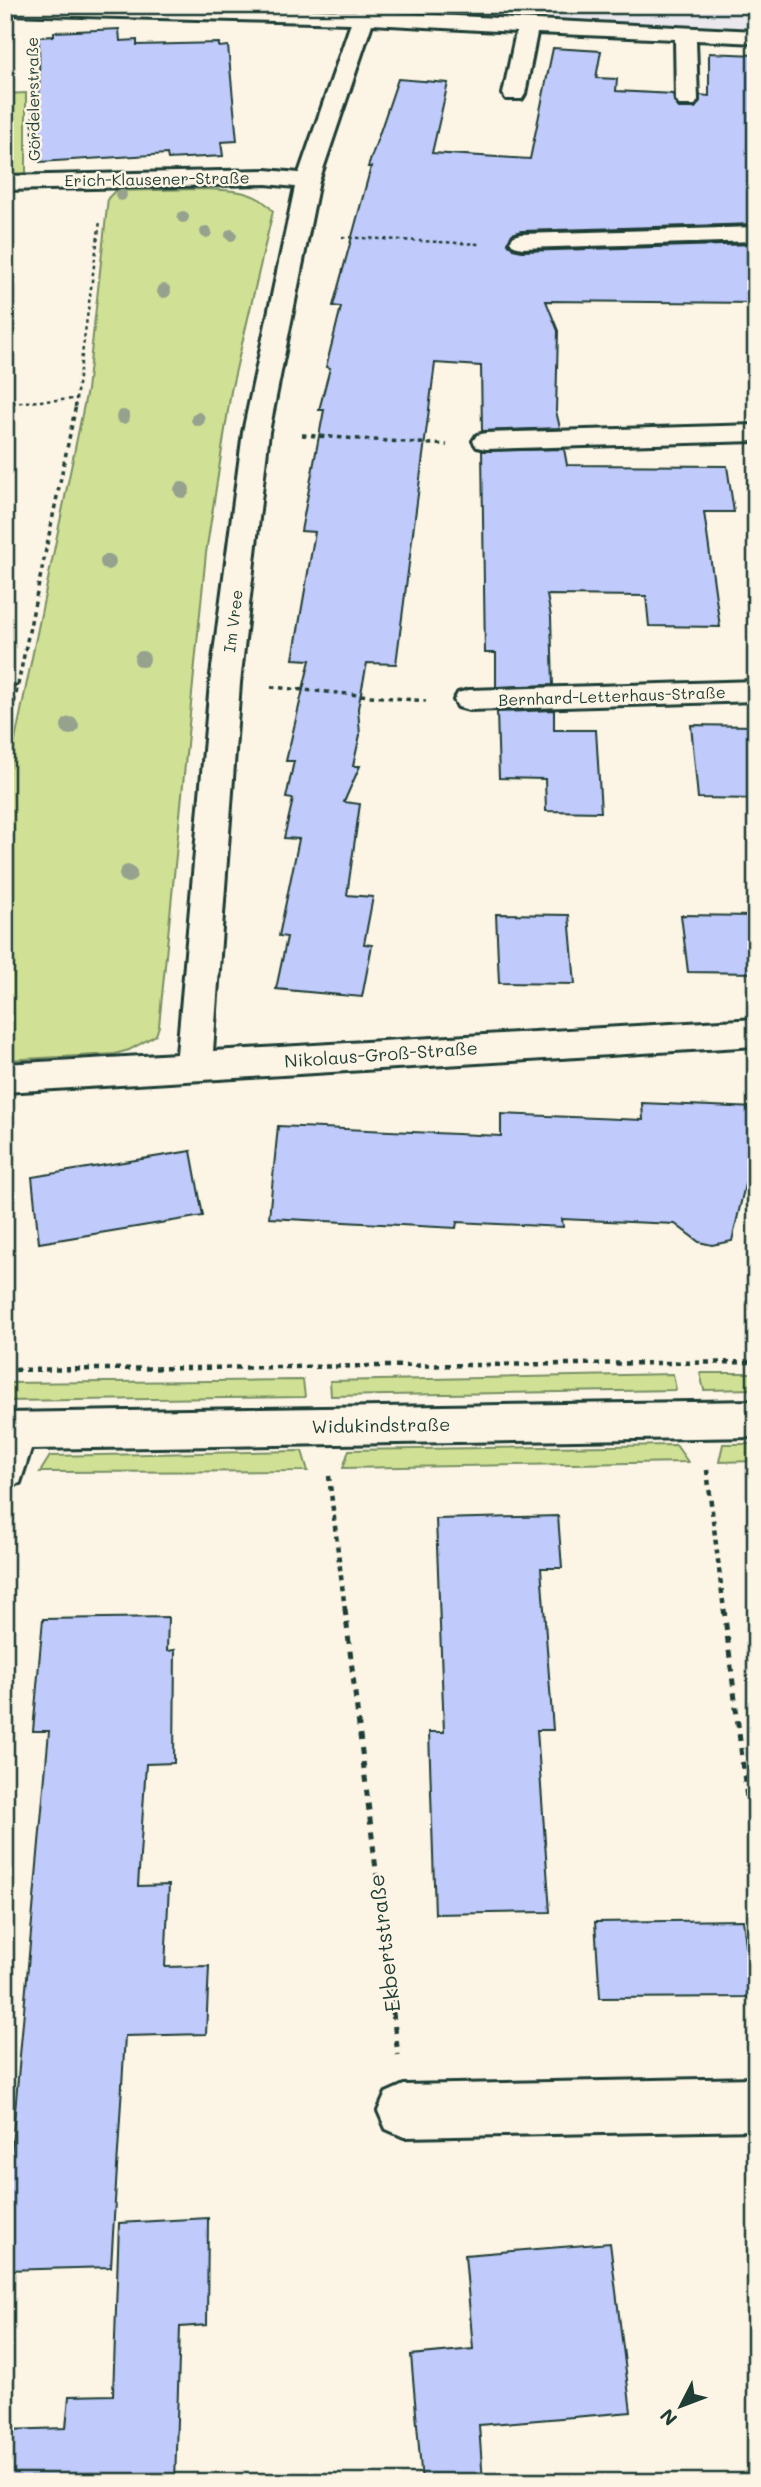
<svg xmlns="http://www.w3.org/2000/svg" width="761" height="2487" font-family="Mali,sans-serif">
  <rect width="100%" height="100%" fill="#fcf5e5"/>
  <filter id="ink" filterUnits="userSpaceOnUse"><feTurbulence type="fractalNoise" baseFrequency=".0143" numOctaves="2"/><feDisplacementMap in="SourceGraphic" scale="14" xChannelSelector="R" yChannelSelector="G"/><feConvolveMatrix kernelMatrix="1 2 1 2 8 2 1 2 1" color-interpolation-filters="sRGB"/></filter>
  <g filter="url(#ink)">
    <!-- built -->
    <path fill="#eae8ec" d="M534,5H756V28L529,19Z"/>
    <!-- green -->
    <path fill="#d0e195" stroke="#788f64" stroke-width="2" d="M26,93V174L5,175V94Z
      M200,189C226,190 255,188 273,211L231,391L206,553L159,1026L156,1035L129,1050L115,1054L5,1060V789L87,390L108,198L115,191Z
      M700,1373H756V1389L704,1390Z
      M673,1374L676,1390L331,1396L330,1381Z
      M303,1380L305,1397L5,1401V1383Z
      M723,1444H756V1461L719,1462Z
      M676,1445L688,1462L343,1468L349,1450Z
      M302,1451L308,1471L40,1472L50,1456Z"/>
    <!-- building -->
    <path fill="#c0cafb" stroke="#1f3d34" stroke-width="2" d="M119,29L120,41L137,40V45L219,43V47L228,46L237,141L221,142L223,156L168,159L167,154L40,162L39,37L54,36V32Z
      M553,48L601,51L596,78L617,79L616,91L673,94L674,101L679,108H695L700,101V95L709,96V53L756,55V224L522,231L512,234L508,243L513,249L522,251L756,244V303L546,301L558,331L556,411L560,428L482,431L481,366L435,363L396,664L367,663L358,708L360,735L353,766H360L344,802L360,804L347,895L373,897L364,944L372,945L362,997L276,989L287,937L279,936L299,839L284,838L293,799L286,798L294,761H286L310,660L293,659L315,532L301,531L324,410H319L330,368L326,367L341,307L333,306L371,167H368L398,79L448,83L432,153L530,159Z
      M564,449L567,465L727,466L734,512H704L720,627L649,626L646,596L547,595L551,617L553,685L496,687V653H485L482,451Z
      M554,710V730H596L601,812L546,811L545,779L499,778L497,712Z
      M691,725L756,726V799L698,798Z
      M496,914L569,915L575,984L499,983Z
      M681,915L756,916V973L688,972Z
      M642,1103L756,1108V1176H747L732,1241L712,1245L699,1242L675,1224L562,1219L563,1227L457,1222L456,1228L269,1218L278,1126L501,1136V1114L643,1120Z
      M191,1151L203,1216L39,1243L32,1177Z
      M558,1516L562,1568H541L553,1730H537L550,1912L435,1914L429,1732H444L436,1519Z
      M168,1617L167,1651L175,1650L174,1763L146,1764L138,1886L169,1885L165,1967L209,1966L206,2034L125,2036L111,2267L5,2270V2223L49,1731H33L43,1619Z
      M743,1920L752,1997L600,1998L595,1922Z
      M208,2218L207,2325L180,2327L175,2482H5V2430L66,2428L69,2396L113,2395L119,2223Z
      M610,2243L631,2412L479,2425L483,2482H422L411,2355L473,2349L465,2255Z"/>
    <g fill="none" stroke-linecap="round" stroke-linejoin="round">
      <!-- minor casing -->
      <g stroke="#1f3d34" stroke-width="6">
        <path id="minor" d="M5,5H150L356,11L358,5H378L376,12L756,31V43L696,40L698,100L695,105H679L676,100L675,39L537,33L525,94L522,99H506L503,94L516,32L372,24L319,181L269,432L240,683L213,1051L756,1019V1046L5,1092V1064L177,1054L210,683L243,432L295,187L266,184L5,190V176L266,170L299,173L351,23L5,14Z
          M756,227V241L522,248L514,246L510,241L514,236L522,234Z
          M756,425V441L486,449L477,447L473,441L477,435L486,433Z
          M756,681V701L469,710L458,707L454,700L458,693L469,690Z
          M756,1401V1437L31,1449L20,1483L5,1489V1413Z
          M756,2078V2130L404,2137L386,2129L378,2111L386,2093L404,2085Z"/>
      </g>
      <!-- path-far3 -->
      <path stroke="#1f3d34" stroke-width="2.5" stroke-dasharray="3.5 3.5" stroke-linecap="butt" d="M32,46L33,142
        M342,237L479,244
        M5,403L77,399
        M75,407L100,221"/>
      <!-- path-far2 -->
      <path stroke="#1f3d34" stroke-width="3.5" stroke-dasharray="4.5 4.5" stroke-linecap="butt" d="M302,435L447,445
        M5,686L18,685
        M271,687L426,701
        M5,747L76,405"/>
      <!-- path-far1 -->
      <path stroke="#1f3d34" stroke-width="4.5" stroke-dasharray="5 5" stroke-linecap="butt" d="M5,1170L11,1122
        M5,1370L756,1362
        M707,1470L724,1610
        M329,1476L345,1610"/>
      <!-- path -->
      <path stroke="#1f3d34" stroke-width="5" stroke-dasharray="7 7" stroke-linecap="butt" d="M345,1609L398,2055
        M724,1609L756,1873"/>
      <!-- minor -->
      <use href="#minor" fill="#fcf5e5" fill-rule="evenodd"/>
    </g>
    <!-- trees -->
    <g fill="#96a28e">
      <circle cx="121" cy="195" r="6"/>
      <circle cx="183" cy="217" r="6"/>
      <circle cx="206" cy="232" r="6"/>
      <circle cx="231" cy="235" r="6"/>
      <circle cx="164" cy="291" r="7"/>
      <circle cx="123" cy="417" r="7"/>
      <circle cx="198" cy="419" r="7"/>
      <circle cx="182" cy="490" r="8"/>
      <circle cx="108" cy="562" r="8"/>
      <circle cx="142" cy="659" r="8"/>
      <circle cx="70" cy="726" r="9"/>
      <circle cx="128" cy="874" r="9"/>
    </g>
  </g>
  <g text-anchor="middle" stroke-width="5" stroke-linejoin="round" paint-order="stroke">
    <!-- far-street labels -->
    <g font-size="16" fill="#1f3d34" stroke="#fcf5e5">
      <text transform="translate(33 99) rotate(-91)" y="6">Gördelerstraße</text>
      <text transform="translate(157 179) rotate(-1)" y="6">Erich-Klausener-Straße</text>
      <text transform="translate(233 621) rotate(-83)" y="6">Im Vree</text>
      <text transform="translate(612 696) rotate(-2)" y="6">Bernhard-Letterhaus-Straße</text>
    </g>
    <!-- street labels -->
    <g font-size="18" fill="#1f3d34" stroke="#fcf5e5">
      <text transform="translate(381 1055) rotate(-4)" y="6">Nikolaus-Groß-Straße</text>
      <text transform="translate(381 1426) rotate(-1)" y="6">Widukindstraße</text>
    </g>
    <!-- near-street labels -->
    <g font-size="21" fill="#1f3d34" stroke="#fcf5e5">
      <text transform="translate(385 1943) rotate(-97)" y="7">Ekbertstraße</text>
    </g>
  </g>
  <!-- margin -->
  <rect width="761" height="2487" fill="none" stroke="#fcf5e5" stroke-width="28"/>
  <rect x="14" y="14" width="733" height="2459" fill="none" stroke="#1f3d34" stroke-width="2.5" filter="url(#ink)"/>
  <!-- north arrow -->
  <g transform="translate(681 2406) rotate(228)" stroke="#fcf5e5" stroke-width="5" paint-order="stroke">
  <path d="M0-5L12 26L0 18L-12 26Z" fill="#1f3d34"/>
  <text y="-10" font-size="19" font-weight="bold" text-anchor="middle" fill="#1f3d34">N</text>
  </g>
</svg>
